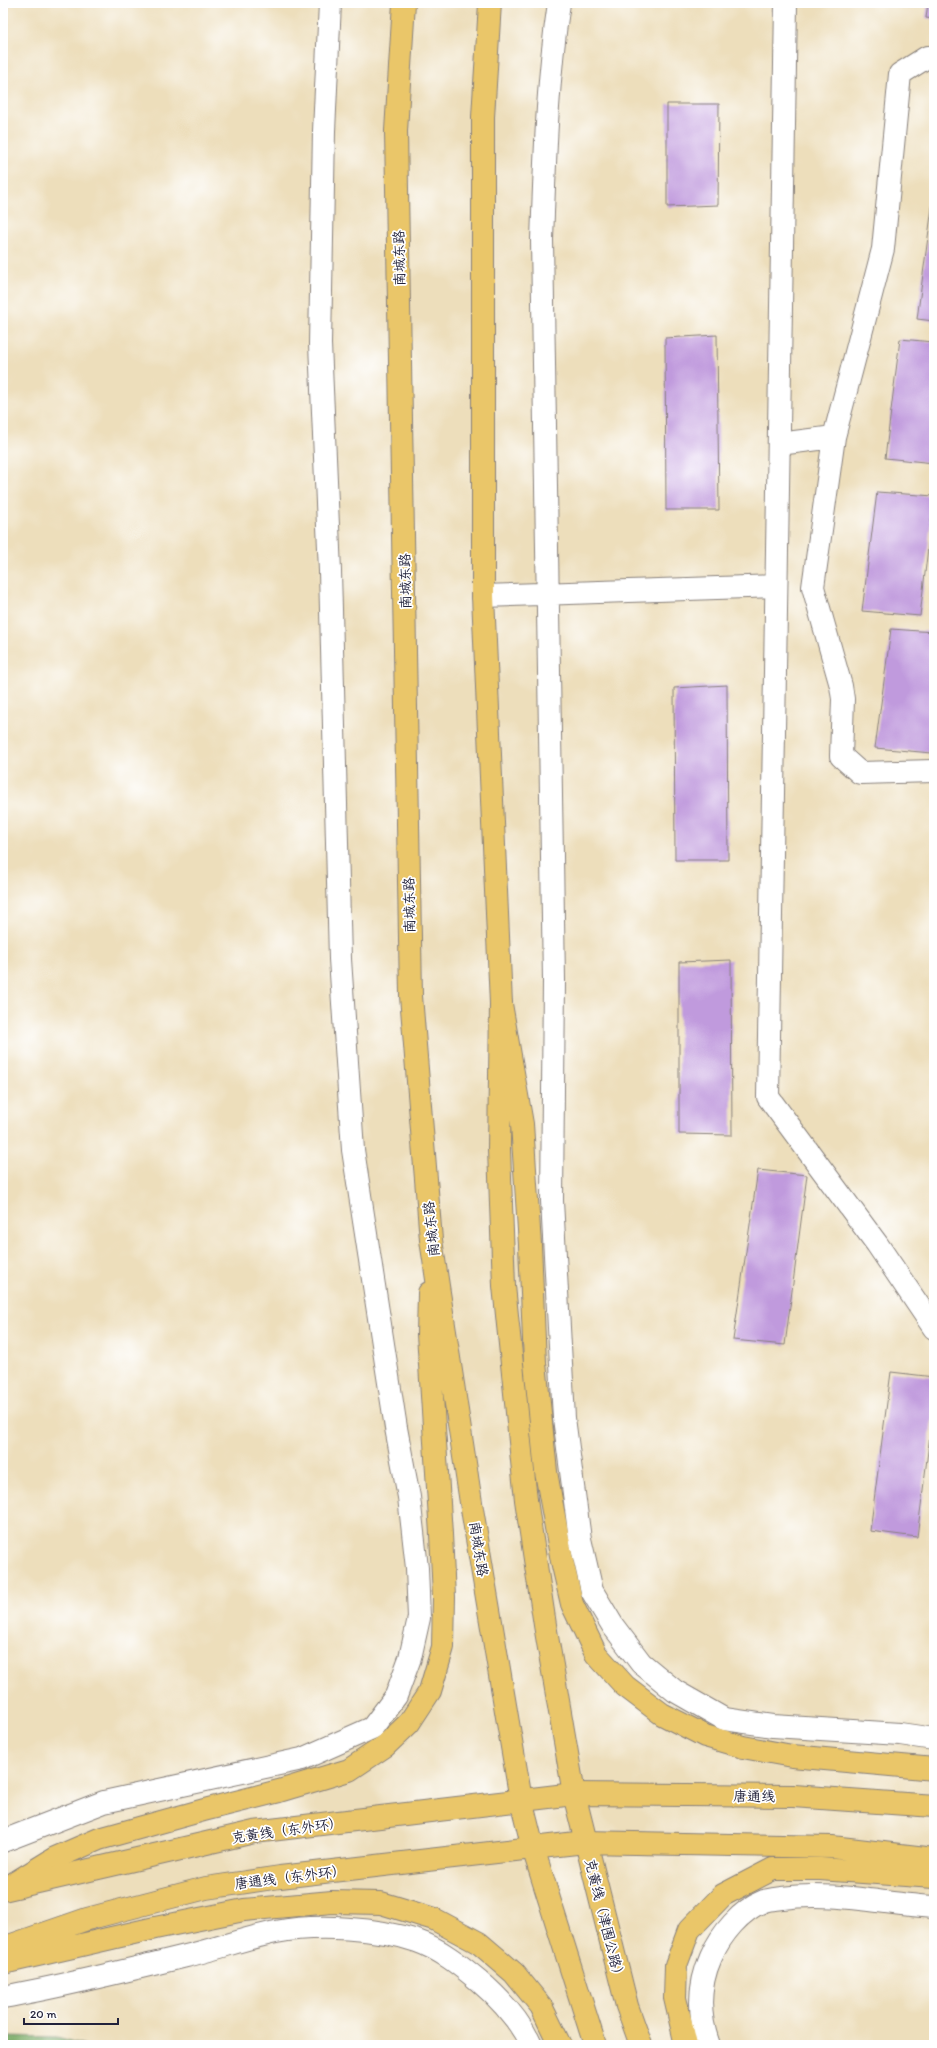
<svg xmlns="http://www.w3.org/2000/svg" width="937" height="2048" font-family="Itim,'LXGW WenKai TC',sans-serif">
  <rect width="100%" height="100%" fill="#fff"/>
  <filter id="ink" filterUnits="userSpaceOnUse"><feTurbulence type="fractalNoise" baseFrequency=".025" numOctaves="2"/><feDisplacementMap in="SourceGraphic" scale="8" xChannelSelector="R" yChannelSelector="G"/><feConvolveMatrix kernelMatrix="1 2 1 2 8 2 1 2 1" color-interpolation-filters="sRGB"/></filter>
  <filter id="wash" filterUnits="userSpaceOnUse"><feTurbulence type="fractalNoise" baseFrequency=".012" numOctaves="4" result="noise"/><feDisplacementMap in="SourceGraphic" scale="16" xChannelSelector="R" yChannelSelector="G"/><feGaussianBlur stdDeviation="0.9" result="paint"/><feColorMatrix in="noise" values="0 0 0 0 0 0 0 0 0 0 0 0 0 0 0 0 0 1.4 0 .05"/><feComposite in="paint" operator="in"/></filter>
  <g filter="url(#wash)">
    <rect width="100%" height="100%" fill="#eddebb"/>
    <!-- forest -->
    <path fill="#79aa65" stroke="#4e6650" d="M3,2036L57,2037L85,2045H3Z"/>
    <g id="blocks">
      <!-- building -->
      <path fill="#c09add" d="M928,3H934V19L926,18Z
        M667,104H719L718,205L667,207Z
        M933,200H934V321L917,319Z
        M717,335L719,510H666L665,338Z
        M900,339L934,342V463L885,458Z
        M877,492L934,496L920,616L862,611Z
        M891,629L934,632V741L932,753L875,748Z
        M727,685L728,860H675L674,688Z
        M731,960L732,1135L679,1134V962Z
        M758,1170L807,1175L785,1345L733,1340Z
        M891,1372L934,1377V1404L917,1537L870,1531Z"/>
    </g>
  </g>
  <g filter="url(#ink)">
    <use href="#blocks" fill-opacity="0" stroke="#88807b" stroke-width="1"/>
    <g fill="none" stroke-linecap="round" stroke-linejoin="round">
      <!-- minor casing -->
      <g stroke="#88807b" stroke-width="24">
        <path id="minor" d="M559,3C547,81 545,161 542,240L554,980L552,1201L564,1418L580,1539L592,1591L613,1626L641,1663L675,1691L724,1719L773,1726L900,1734L934,1739
          M786,3L768,1097L877,1244L934,1328
          M934,57H927L900,74L883,249L834,437L813,587L841,686L843,699L841,756L860,773L934,771
          M779,444L834,437
          M483,596L776,586
          M3,1841L104,1802L302,1759L372,1728L396,1696L410,1658L419,1618L417,1568L409,1497L396,1428L353,1150L340,959L330,571L320,344L324,131L330,3
          M3,1997C64,1986 125,1971 186,1956C216,1949 246,1938 276,1932C317,1924 378,1928 417,1941C440,1949 460,1965 478,1980C498,1997 520,2021 531,2045
          M709,2045C698,2015 698,1986 711,1957C721,1934 741,1910 764,1901C770,1899 777,1899 782,1898C832,1891 884,1904 934,1907"/>
      </g>
      <!-- major casing -->
      <g stroke="#88807b" stroke-width="24">
        <path id="major" d="M404,3L396,131L411,996L431,1240L472,1509L521,1800
          M490,3L483,117V596L501,1004L499,1149L504,1286L526,1500L545,1625L574,1794
          M8,1887L55,1858L99,1839L204,1810L279,1791L349,1770L385,1746L409,1723L430,1691L443,1647L444,1597L441,1534L428,1334L429,1293"/>
      </g>
      <!-- highway casing -->
      <g stroke="#88807b" stroke-width="24">
        <path id="highway" d="M501,1004L522,1124L530,1245L535,1363L546,1472L562,1561L572,1604L596,1654L625,1686L662,1714L705,1736L743,1747L792,1756L934,1769
          M574,1794L627,2006L641,2045
          M521,1800L533,1848L595,2045
          M3,1890L254,1832L574,1794L793,1796L934,1806
          M3,1948L87,1919L206,1888L280,1877L585,1842L832,1847L934,1859
          M3,1963L155,1928L244,1910L332,1902L381,1903L434,1919L479,1943L514,1973L541,2006L560,2045
          M686,2045L675,1998L676,1965L689,1930L723,1895L773,1869H820L934,1877"/>
      </g>
      <!-- minor -->
      <use href="#minor" stroke="#fff" stroke-width="22"/>
      <!-- major -->
      <use href="#major" stroke="#eac669" stroke-width="22"/>
      <!-- highway -->
      <use href="#highway" stroke="#eac669" stroke-width="22"/>
    </g>
  </g>
  <g text-anchor="middle" stroke-width="3.5" stroke-linejoin="round" paint-order="stroke">
    <!-- street labels -->
    <g font-size="14" fill="#22223b" stroke="#fff">
      <text transform="translate(399 258) rotate(-91)" y="5">南城东路</text>
      <text transform="translate(405 581) rotate(-91)" y="5">南城东路</text>
      <text transform="translate(409 905) rotate(-91)" y="5">南城东路</text>
      <text transform="translate(431 1229) rotate(-96)" y="5">南城东路</text>
      <text transform="translate(479 1549) rotate(81)" y="5">南城东路</text>
      <text transform="translate(754 1796) rotate(1)" y="5">唐通线</text>
      <text transform="translate(287 1830) rotate(-8)" y="5">克黄线（东外环）</text>
      <text transform="translate(290 1877) rotate(-7)" y="5">唐通线（东外环）</text>
      <text transform="translate(605 1920) rotate(76)" y="5">克黄线（津围公路）</text>
    </g>
  </g>
  <!-- margin -->
  <rect width="937" height="2048" fill="none" stroke="#fff" stroke-width="16"/>
  <!-- scale -->
  <path d="M24 2018v6h94v-6" fill="none" stroke="#22223b" stroke-width="2"/>
  <text x="30" y="2018" font-size="12" fill="#22223b" stroke="#ffffff" stroke-width="3" paint-order="stroke">20 m</text>
</svg>
